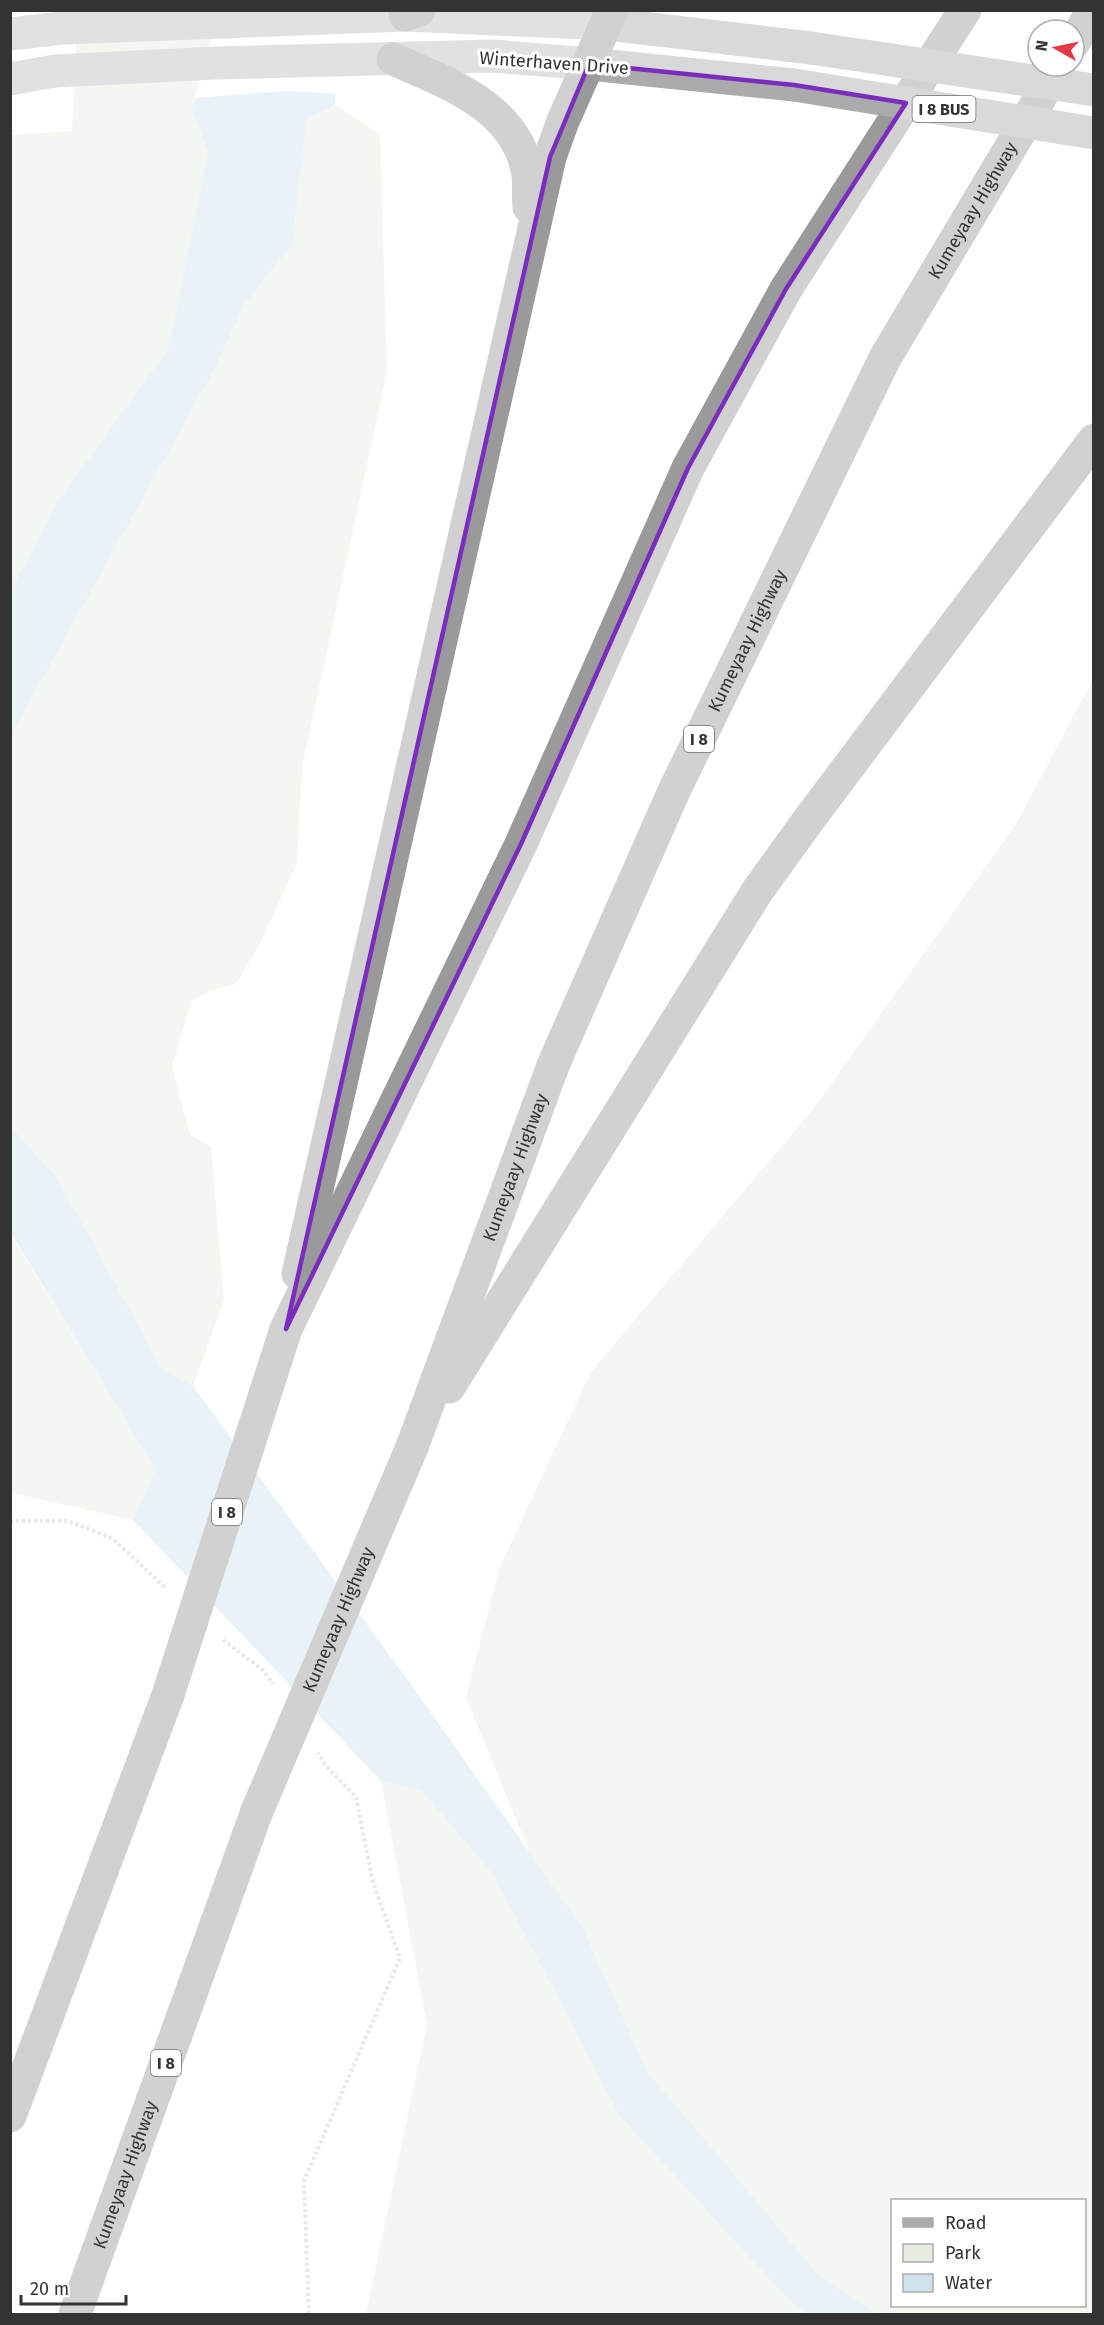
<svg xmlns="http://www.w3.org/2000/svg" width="1104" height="2325" font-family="'Fira Sans',sans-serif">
  <rect width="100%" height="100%" fill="#fff"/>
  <!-- green -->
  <path fill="#e6ecdf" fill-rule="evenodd" d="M78,11H225L192,113L208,150L168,349L55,505L11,590L10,135L72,131Z
    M335,105L380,134L387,371L302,767L297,863L260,944L236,984L209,991L191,1002L172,1066L190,1135L211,1147L224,1300L193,1386L163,1370L58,1179L11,1127L10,735L212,374L245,304L292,245L307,119Z
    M1093,679V2314H878L820,2278L647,2071L583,1928L530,1853L466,1698L499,1569L590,1373L814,1108L1016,824ZM892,2200H1084V2306H892Z
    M10,1233L155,1469L133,1520L11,1493Z
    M381,1781L421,1790L494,1876L619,2115L794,2306L807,2314H366L427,2024Z"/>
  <!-- water -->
  <path fill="#cfe2ee" d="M225,11H339L335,105L307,119L292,245L245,304L212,374L11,735V590L55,505L168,349L208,150L192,113Z
    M11,1127L58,1179L163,1370L193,1386L417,1693L583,1928L647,2071L820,2277L878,2314H807L794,2306L619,2115L494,1876L421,1790L381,1781L133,1520L155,1469L11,1233Z"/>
  <!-- pier -->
  <path fill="#fff" d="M221,10H342L339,94L286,91L194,98Z"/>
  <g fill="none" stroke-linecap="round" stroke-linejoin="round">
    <!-- path -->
    <path stroke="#cdcdcd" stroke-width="4" stroke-dasharray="3 3" stroke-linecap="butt" d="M10,1521H68L112,1538L166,1588
      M223,1640L264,1671L273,1684
      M309,2314L304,2181L400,1958L372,1879L356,1797L326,1766L318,1753"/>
    <!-- secondary -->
    <path stroke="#bdbdbd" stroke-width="33" d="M10,34L63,28L405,15L608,24
      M10,79L55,71L216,63L493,56L589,64"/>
    <!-- primary -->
    <path stroke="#ababab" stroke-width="33" d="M608,24L811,48
      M589,64L794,85"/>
    <!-- highway -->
    <g stroke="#9a9a9a" stroke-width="33">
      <path d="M405,15L419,10"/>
      <path d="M1074,42L1093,10"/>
      <path d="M393,59C447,83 518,107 528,175C529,185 528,197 529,207"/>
      <path d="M298,1274L550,157L563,121L612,10"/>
      <path d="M286,1329L521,844L688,468L786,289L965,10"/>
      <path d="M449,1387L758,890L810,818L1094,440"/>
      <path id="s1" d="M412,1447L554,1063L674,791L885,358L1059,66"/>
      <path d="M10,2116L168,1695"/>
      <path id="s2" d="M75,2314L257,1811"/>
    </g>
    <!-- primary-bridge -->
    <path stroke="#ababab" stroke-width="33" d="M811,48L1094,90
      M794,85L1094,133"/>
    <!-- highway-bridge -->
    <g stroke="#9a9a9a" stroke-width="33">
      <path d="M168,1695L286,1329"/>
      <path id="s3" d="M257,1811L412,1447"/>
    </g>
  </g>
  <!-- marked area -->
  <path d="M0 0H1104V2325H0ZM589,64L794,85L906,103L786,289L688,468L521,844L286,1329L550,157Z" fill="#fff" fill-opacity=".55" fill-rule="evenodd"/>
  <path fill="none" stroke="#7b2cbf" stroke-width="4.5" stroke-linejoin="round" d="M589,64L794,85L906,103L786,289L688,468L521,844L286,1329L550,157Z"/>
  <g text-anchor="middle" stroke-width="6" stroke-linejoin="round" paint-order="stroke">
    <!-- shield labels -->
    <g fill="#fff" stroke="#707070" stroke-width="1.5">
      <rect x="912.5" y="96" width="63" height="26" rx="4.5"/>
      <rect x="684" y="726" width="30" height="26" rx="4.5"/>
      <rect x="212" y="1499" width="30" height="26" rx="4.5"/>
      <rect x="151" y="2050" width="30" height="26" rx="4.5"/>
    </g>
    <g font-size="16" font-weight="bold" fill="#333">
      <text x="944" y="115">I 8 BUS</text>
      <text x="699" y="745">I 8</text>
      <text x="227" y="1518">I 8</text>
      <text x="166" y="2069">I 8</text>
    </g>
    <!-- street labels -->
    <g font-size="18" fill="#333" stroke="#fff">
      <text transform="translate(554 63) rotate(4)" y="6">Winterhaven Drive</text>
      <text dy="6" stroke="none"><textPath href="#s1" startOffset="1360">Kumeyaay Highway</textPath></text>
      <text dy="6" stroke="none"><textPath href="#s1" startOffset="874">Kumeyaay Highway</textPath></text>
      <text dy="6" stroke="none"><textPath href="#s1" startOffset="298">Kumeyaay Highway</textPath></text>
      <text dy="6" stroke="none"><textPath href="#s3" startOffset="208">Kumeyaay Highway</textPath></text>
      <text dy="6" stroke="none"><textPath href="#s2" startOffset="148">Kumeyaay Highway</textPath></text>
    </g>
  </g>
  <!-- border -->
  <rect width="1104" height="2325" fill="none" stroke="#333333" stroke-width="24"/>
  <!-- legend -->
  <rect x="891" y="2199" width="195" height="108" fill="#ffffff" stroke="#adadad" stroke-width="1.5"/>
  <rect x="903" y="2218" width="30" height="9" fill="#ababab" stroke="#adadad" stroke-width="1.5"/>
  <text x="945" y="2229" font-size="18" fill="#333333">Road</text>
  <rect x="903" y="2244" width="30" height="18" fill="#e6ecdf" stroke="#adadad" stroke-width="1.5"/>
  <text x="945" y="2259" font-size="18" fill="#333333">Park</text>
  <rect x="903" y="2274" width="30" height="18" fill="#cfe2ee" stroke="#adadad" stroke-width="1.5"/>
  <text x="945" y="2289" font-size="18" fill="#333333">Water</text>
  <!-- north arrow -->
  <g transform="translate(1056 48) rotate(279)"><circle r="28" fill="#ffffff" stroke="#adadad" stroke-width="1.5"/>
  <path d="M0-4.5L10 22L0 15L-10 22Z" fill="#e63946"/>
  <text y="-9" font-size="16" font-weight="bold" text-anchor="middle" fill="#333333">N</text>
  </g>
  <!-- scale -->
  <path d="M21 2295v9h105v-9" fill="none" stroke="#333333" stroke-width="3"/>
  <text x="30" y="2295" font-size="18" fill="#333333" stroke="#ffffff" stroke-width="4.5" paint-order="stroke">20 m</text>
</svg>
